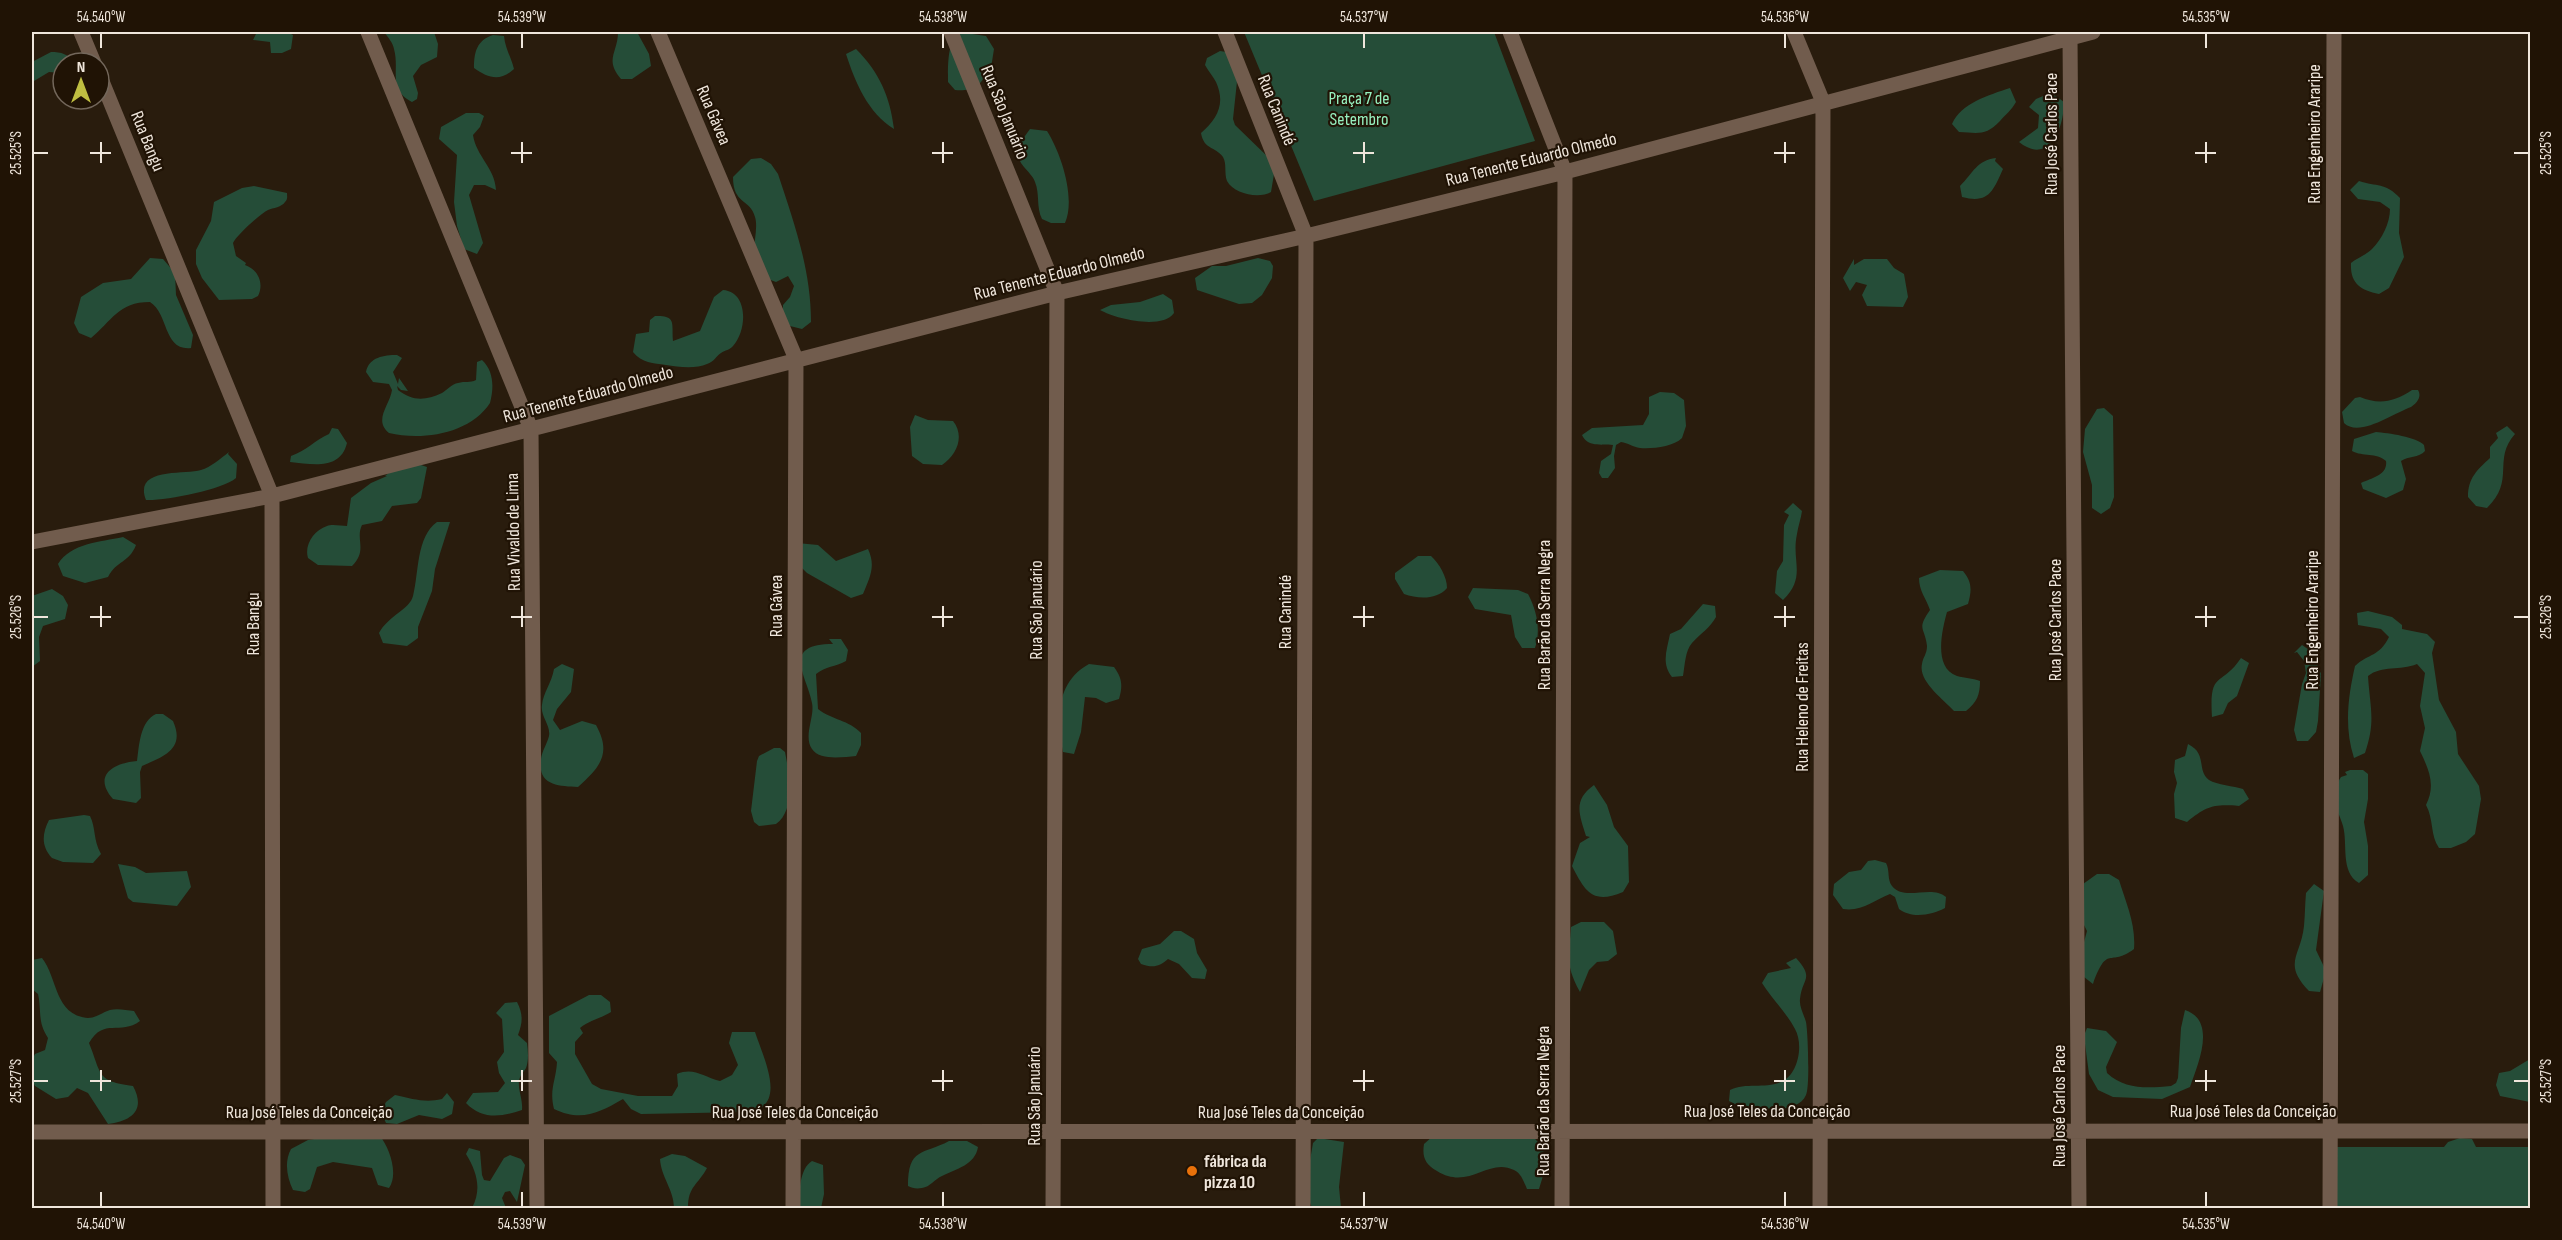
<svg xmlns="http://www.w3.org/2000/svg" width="2562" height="1240" font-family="'Sofia Sans Condensed',sans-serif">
  <rect width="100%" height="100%" fill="#291c0d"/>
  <!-- green -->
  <path fill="#254d38" d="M272,32H287L293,35L291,49L282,53H271L270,42L253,40L256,34Z
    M384,32H434L438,44L437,57L421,65L413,76L418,93L417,99L412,102C387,89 400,71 394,49C393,43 388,37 384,32Z
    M618,32H637L649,54L651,66L632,79H621C604,59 618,53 618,32Z
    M959,32L986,36L994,49L991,68L986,69C985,86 969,92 955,90L948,82C948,67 947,42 959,32Z
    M1244,32H1494L1535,141L1314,201Z
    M493,35L504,36C505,48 511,57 514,69C500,82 488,78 474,68C474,52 477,40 493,35Z
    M856,49C879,72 890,96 894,129C868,113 855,82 846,54Z
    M1220,51L1226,52L1238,72L1233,119L1235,125L1270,159L1274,174L1271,192C1259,199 1234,194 1227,181C1224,173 1227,164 1223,157C1215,146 1204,150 1201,133C1217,119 1226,104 1216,82C1213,76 1208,71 1205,65L1207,58Z
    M51,52C61,52 69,54 74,63H63V73L49,72L34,81L32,102V62Z
    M2010,88L2016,102C2011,111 2006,114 2000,121C1986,136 1978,133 1959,132L1952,124C1961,103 1989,95 2010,88Z
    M2048,94H2053L2064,102C2064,128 2049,166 2019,142L2038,128L2039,115L2029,107L2036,99Z
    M466,113H479L484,116L480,127L473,135C476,156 495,168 496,190L485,185H474L469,195L483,243L477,254L464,249L457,226L454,202L457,155L439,139L441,127Z
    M1030,129L1047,131C1061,153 1076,198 1065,223H1051L1042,219C1036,207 1040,194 1035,182C1033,176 1028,172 1024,167C1012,154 1021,141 1030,129Z
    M761,158L771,164L778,174C794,223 811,269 811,322L802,329L790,326L783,317V305L790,297L794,286L788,276L776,282L765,278C761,270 755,260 754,251C754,241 758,227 755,217C750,198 733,205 733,177L751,159Z
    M1996,158L1995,161L2003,169C1993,191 1989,204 1962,197L1960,186C1973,173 1977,160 1996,158Z
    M2359,181C2377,187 2385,182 2400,198L2399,233L2404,257L2389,288L2379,294C2360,290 2350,283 2351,263C2357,258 2366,255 2372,249C2382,239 2390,223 2390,209L2380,202L2358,199L2350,190Z
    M254,186L287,193C287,197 288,199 285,202C282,207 273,208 268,210C260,214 236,236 233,243L236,256L246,263L245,265C259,270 264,284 258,296L252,299L219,300L202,278L196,264V250L211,221L214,202L242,188Z
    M150,258L163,259L175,273L176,295L193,335L191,348C163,351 169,314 150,302C118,302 112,321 91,338L79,333L74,323L81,297L103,283L131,279Z
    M1258,258L1270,261L1273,266L1272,278L1262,295L1252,303L1239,304L1197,290L1195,278L1212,266H1226Z
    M1854,259V265L1864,259H1887L1894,268L1904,274L1908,297L1903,307L1867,306L1862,295L1867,285L1856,282L1850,291L1843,278Z
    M723,290C749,292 747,331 733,346C730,350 725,350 721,353C716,356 714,362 707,364C696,369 678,367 666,365C653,363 642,363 633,352L636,334L649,332L650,320L655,316C678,315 671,325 673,341L700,331L714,297Z
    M1163,294L1172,300L1174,313C1162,330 1116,319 1100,310L1111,305L1140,302Z
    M397,355L402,358L393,372L398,384L399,378L408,391L401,390L397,386L398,390C412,401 425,401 442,393C447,390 452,384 458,383C465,381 470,383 476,380L477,362L482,360C494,371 494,388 490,403C470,434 422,441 389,433C373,420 390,405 392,390L389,384L373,382L366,372C369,357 384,355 397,355Z
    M2412,390H2418C2422,397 2417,403 2411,407C2394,413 2359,438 2344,423L2342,412L2355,398L2360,397C2379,405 2394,402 2412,390Z
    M1660,392L1674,393L1684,400L1686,426L1682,438C1673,447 1652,449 1640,448C1633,447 1628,443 1621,442L1616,445L1614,456L1615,468L1608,478H1602L1599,473L1601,461L1611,454L1613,445C1601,444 1587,447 1582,435L1592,428L1643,425L1649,414V397Z
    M2104,408L2113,416L2114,497L2110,508L2101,514L2092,508V485L2083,452L2085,429L2097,409Z
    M915,415L928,420L953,421C965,436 957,455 942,465L923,464L912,456L910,427Z
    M2507,426L2515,434C2492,460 2516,480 2487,508L2476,506L2468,497C2468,478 2477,470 2490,458V447L2498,438L2496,433Z
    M332,428L338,429L347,443C340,471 312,464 290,462L291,456C306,451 315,440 329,434Z
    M2376,432C2388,433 2417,437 2424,445L2425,451C2419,458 2408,456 2401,461L2406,479L2403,490L2386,498L2363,489L2361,483C2372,478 2388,475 2386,461C2376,452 2363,457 2352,451L2354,439Z
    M229,452L228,454L237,464L236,478C222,490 164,501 146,500C133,467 184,475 201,470C211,467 220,459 229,452Z
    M421,465L427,467L421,498L417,503L392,506L382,521L362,525C355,539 368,550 352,566L318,565L308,558C304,545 314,530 327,526C332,524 341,526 347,526L351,498L371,483L387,476H385L396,467Z
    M1793,503L1802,511C1801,519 1798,526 1797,534C1791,561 1807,577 1783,600L1775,593L1777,571L1783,561L1784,525L1789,515L1784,512Z
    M437,522H450L435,569L432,591L418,627V638L407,646L383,643L379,633C388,616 410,609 413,596C419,573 416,537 437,522Z
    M123,537L136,545C129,563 117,560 108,577L85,583L63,576L58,564C71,543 100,542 123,537Z
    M797,543L818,545L836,561L868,549C876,566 870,577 863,594L851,598L807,573L799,565Z
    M1418,556H1431C1439,563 1447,577 1447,588C1437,600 1418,599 1404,594L1395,579V573Z
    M1940,570L1963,571C1972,582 1972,590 1968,604L1947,612C1942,630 1933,668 1957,676C1965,678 1972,678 1980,681C1980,695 1977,702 1966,711H1954C1943,699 1918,681 1922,664C1923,657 1927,654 1927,646C1925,627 1916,630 1930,610C1926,598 1919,591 1919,578Z
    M1473,588L1518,590L1528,594C1537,611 1541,630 1535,648H1522L1515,637L1511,615L1475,609L1468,597Z
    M52,589L63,596L68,605L65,619L43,626L39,637L40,661L32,667V596Z
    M1703,604L1715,606L1716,617C1710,628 1701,633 1692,643C1685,651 1685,665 1683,676L1672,677C1661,663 1667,650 1670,634L1681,629Z
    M2368,611L2392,617L2402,625V629L2427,634L2435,642L2432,653L2439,700L2456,732L2458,754L2479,786L2481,799L2475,834L2466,842L2451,848H2439C2430,835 2434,820 2426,805C2436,785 2429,770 2420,751L2425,728L2420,706L2425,673L2417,664C2400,671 2382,665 2368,676C2370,708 2376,721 2365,753L2354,758C2344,727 2348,697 2355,666C2369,653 2379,657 2389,637L2381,629L2358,625L2357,613Z
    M829,639H841L848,650L846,661C835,667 826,666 816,674L818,709C832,720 849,720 861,733V745L856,756C843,757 820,761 812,749C803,736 815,717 812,703C807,676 780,644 833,644Z
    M2302,645L2312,652L2321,674L2318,721L2316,732L2308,741H2297L2294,730L2302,684L2306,673L2304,661L2297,652L2294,653Z
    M2241,658L2249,663L2237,696L2228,703L2223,714L2212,717C2209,669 2221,688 2241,658Z
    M562,664L574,669L571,692L557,709L553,720L560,730L582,721L596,725C612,754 600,767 578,787C559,786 537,786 541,759C542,751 547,744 549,736C551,725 540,716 542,705C543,693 552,682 554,669Z
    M1089,664L1114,667C1122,678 1123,685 1119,699L1106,703L1096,698L1085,697L1081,732L1074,754L1063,752C1056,719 1056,682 1089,664Z
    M156,714H163L173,721C186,750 162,757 142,766L140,772L141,798L136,803L113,799C92,775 114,763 137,761C139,746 140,721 156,714Z
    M2188,744C2208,754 2196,770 2209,780C2217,785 2234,786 2243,789L2249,799L2239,806C2213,804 2207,806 2187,822L2175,818L2174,794L2177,783L2174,772L2175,760L2185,756Z
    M774,748H780L785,752C789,772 796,810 776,824L759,826L754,822L751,811L757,761L759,756Z
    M2350,770H2363L2368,774V799L2364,822L2368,846V875L2359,883C2340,872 2348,844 2343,826C2341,818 2335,808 2335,799C2334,792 2337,783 2341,777L2347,775L2345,772Z
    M1594,785L1607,805L1614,827L1628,846L1629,882L1623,892C1592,905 1585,891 1572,866L1580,843L1590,837L1586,836C1579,814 1573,800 1594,785Z
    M84,815L90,816C96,828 93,840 101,854L93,863L63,862L52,858C41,846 42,834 49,820Z
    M1875,860L1886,863C1890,870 1887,880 1892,886C1905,902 1931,884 1946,897L1945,908C1932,915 1912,919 1899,909L1895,897L1890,894C1874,900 1862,912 1843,909L1833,895L1834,884L1849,872L1861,870L1868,861Z
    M118,864L135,867L146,873L187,871L191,887L177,906L133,902L128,898Z
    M2097,874H2109L2119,880C2126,903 2136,924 2134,949C2109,968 2108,943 2093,984L2084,977L2081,953L2087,931L2081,919L2083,884Z
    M2314,884L2324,891L2316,950L2326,971L2320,992L2309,991C2282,963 2301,956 2304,926C2305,915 2305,904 2306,893Z
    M1581,922H1604L1613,931L1617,954L1608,961L1597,962L1589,970L1580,992C1565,965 1569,956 1571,927Z
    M1174,931H1181L1194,939L1197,953L1207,970L1205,979L1192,978L1179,964L1168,959C1159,967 1153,968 1141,964L1138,959L1142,949L1160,944Z
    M42,958C58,978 54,1015 88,1018C96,1018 103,1012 110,1010C117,1008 126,1010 134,1011L140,1021C120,1036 104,1017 89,1043C102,1075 96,1081 133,1086C146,1110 132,1121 108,1124L88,1093L77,1088L68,1097L56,1099L35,1086L32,1080V1060L35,1054L45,1050L48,1038C37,1021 42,1012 38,994L32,989V960Z
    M1796,958C1815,979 1802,978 1800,999C1799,1006 1804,1015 1806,1022C1808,1032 1810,1087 1806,1095C1802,1105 1788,1109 1778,1109C1760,1109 1745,1110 1729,1101L1730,1090C1746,1082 1765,1089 1781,1082C1798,1075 1804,1045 1795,1029C1786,1012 1772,999 1762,983L1768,973L1791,968L1786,963Z
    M589,995H601L610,1002L611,1012C600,1019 590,1020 580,1028L583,1033L575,1042V1054L592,1084L601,1089L638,1096H672L678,1086L677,1074C694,1067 703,1077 720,1081L732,1075L738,1065L729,1043L732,1032H755C763,1057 790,1109 746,1112L641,1114L631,1109L623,1099C599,1113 581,1122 554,1109C549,1089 556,1081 557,1062L549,1053V1016Z
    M517,1002C523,1014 523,1022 518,1035L527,1043C528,1051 529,1060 526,1068C523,1073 520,1075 519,1081C518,1091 523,1099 522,1110C502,1117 482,1120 466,1103L473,1093L498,1092L505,1083L499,1073L497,1062L504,1052L502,1019L496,1013L505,1003Z
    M2185,1010C2218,1021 2197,1066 2190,1087L2162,1099L2113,1097L2098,1090L2089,1074L2085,1044V1033L2087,1028L2106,1031L2117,1042L2106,1067L2107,1073C2125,1090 2148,1088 2171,1086L2176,1083L2178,1078L2181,1028Z
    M2530,1059V1102L2500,1096L2496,1085L2499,1073L2510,1071Z
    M447,1093L454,1102L452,1114L442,1119L419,1115L397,1124L386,1123L381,1112L386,1102L395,1095C413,1099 425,1103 442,1099Z
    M333,1136H380C389,1147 399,1174 389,1188L378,1185L372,1168L333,1162L317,1167L310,1189L305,1192L293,1190C287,1177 284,1162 291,1149L308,1140Z
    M1433,1136H1532C1551,1153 1546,1167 1539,1189H1527C1524,1182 1521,1173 1514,1170C1488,1157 1469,1191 1437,1171C1425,1164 1422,1157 1424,1144Z
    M1318,1138L1344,1142L1339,1187L1341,1208H1312L1305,1189L1313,1143Z
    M2460,1138L2472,1139L2476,1147H2530V1208H2336V1147H2444L2448,1142Z
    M949,1141H967L978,1147C975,1165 956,1169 942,1176C935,1179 930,1187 922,1188C916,1189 912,1188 908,1186C908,1147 923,1155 949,1141Z
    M469,1148L480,1151L482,1175L484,1180L490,1181L504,1158L510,1155L521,1159L525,1165L517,1202L510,1191L505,1192L502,1198L506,1208H472C482,1189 477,1172 466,1154Z
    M672,1154L685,1156L707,1168C698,1185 688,1186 688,1208H674C674,1190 661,1177 660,1159Z
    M812,1161L823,1165L824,1194L821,1208H799C799,1194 799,1169 812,1161Z"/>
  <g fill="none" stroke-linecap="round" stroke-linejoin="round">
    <!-- minor -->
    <path stroke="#715c4d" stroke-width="15" d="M81,32L94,63
      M368,32L531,429L537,1208
      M658,32L796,359L793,1208
      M951,32L1057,293L1053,1208
      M1225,32L1306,236L1303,1208
      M1510,32L1565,172L1562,1208
      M1794,32L1823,102L1820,1208
      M2068,32L2070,37L2079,1208
      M99,74L272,496L273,1208
      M32,542L272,496L1057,293L1306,236L1565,172L2093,32
      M32,1132L2530,1131
      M2330,1208L2334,32"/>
  </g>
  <!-- ticks -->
  <path fill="none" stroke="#efe6dc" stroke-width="2" d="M101,33V48M522,33V48M943,33V48M1364,33V48M1785,33V48M2206,33V48M101,142V163M522,142V163M943,142V163M1364,142V163M1785,142V163M2206,142V163M33,153H48M90,153H111M511,153H532M932,153H953M1353,153H1374M1774,153H1795M2195,153H2216M2514,153H2529M101,606V627M522,606V627M943,606V627M1364,606V627M1785,606V627M2206,606V627M33,617H48M90,617H111M511,617H532M932,617H953M1353,617H1374M1774,617H1795M2195,617H2216M2514,617H2529M101,1070V1091M522,1070V1091M943,1070V1091M1364,1070V1091M1785,1070V1091M2206,1070V1091M33,1081H48M90,1081H111M511,1081H532M932,1081H953M1353,1081H1374M1774,1081H1795M2195,1081H2216M2514,1081H2529M101,1192V1207M522,1192V1207M943,1192V1207M1364,1192V1207M1785,1192V1207M2206,1192V1207"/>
  <!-- markers -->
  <circle fill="#e8710a" stroke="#201305" stroke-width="2" cx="1192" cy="1171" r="6"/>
  <g text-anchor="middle" stroke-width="4.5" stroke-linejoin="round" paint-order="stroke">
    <!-- park labels -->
    <g font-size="18" fill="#96f0bf" stroke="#201305">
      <text x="1359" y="104">Praça 7 de<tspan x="1359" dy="21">Setembro</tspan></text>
    </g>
    <!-- street labels -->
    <g font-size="18" fill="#efe6dc" stroke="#201305">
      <text transform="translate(1277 110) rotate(68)" y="6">Rua Canindé</text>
      <text transform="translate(1005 112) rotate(68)" y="6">Rua São Januário</text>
      <text transform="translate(714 115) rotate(67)" y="6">Rua Gávea</text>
      <text transform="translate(2051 134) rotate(-90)" y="6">Rua José Carlos Pace</text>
      <text transform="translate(2314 134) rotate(-90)" y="6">Rua Engenheiro Araripe</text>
      <text transform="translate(148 141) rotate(68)" y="6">Rua Bangu</text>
      <text transform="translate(1531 159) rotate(-14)" y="6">Rua Tenente Eduardo Olmedo</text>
      <text transform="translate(1059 273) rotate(-14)" y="6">Rua Tenente Eduardo Olmedo</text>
      <text transform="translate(588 394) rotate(-15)" y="6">Rua Tenente Eduardo Olmedo</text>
      <text transform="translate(513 532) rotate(-91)" y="6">Rua Vivaldo de Lima</text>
      <text transform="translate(776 606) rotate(-90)" y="6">Rua Gávea</text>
      <text transform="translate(1036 610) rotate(-90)" y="6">Rua São Januário</text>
      <text transform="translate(1285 612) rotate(-90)" y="6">Rua Canindé</text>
      <text transform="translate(1544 615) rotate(-90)" y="6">Rua Barão da Serra Negra</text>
      <text transform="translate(2055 620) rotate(-90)" y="6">Rua José Carlos Pace</text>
      <text transform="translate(2312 620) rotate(-90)" y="6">Rua Engenheiro Araripe</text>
      <text transform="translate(253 624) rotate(-90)" y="6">Rua Bangu</text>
      <text transform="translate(1802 707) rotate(-90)" y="6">Rua Heleno de Freitas</text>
      <text transform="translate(1034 1096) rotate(-90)" y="6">Rua São Januário</text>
      <text transform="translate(1543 1101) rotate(-90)" y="6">Rua Barão da Serra Negra</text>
      <text transform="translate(2059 1106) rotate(-90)" y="6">Rua José Carlos Pace</text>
      <text x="1767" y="1117">Rua José Teles da Conceição</text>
      <text x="2253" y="1117">Rua José Teles da Conceição</text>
      <text x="309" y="1118">Rua José Teles da Conceição</text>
      <text x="795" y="1118">Rua José Teles da Conceição</text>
      <text x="1281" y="1118">Rua José Teles da Conceição</text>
    </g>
    <!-- poi labels -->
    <g font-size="18" font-weight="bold" fill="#efe6dc" stroke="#201305" text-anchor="start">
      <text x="1204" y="1167">fábrica da<tspan x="1204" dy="21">pizza 10</tspan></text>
    </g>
  </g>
  <!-- border -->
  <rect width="2562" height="1240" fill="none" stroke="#201305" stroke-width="66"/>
  <!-- north arrow -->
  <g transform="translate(81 81)"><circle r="28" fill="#201305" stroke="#73675b" stroke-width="1.5"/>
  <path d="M0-4.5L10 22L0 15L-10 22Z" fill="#bfbe41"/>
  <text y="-9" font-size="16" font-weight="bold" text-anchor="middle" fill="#efe6dc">N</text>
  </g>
  <rect x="33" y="33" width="2496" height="1174" fill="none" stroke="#efe6dc" stroke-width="2"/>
  <g font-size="15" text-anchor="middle" fill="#efe6dc">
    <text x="101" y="22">54.540°W</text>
    <text x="522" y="22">54.539°W</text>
    <text x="943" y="22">54.538°W</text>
    <text x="1364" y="22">54.537°W</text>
    <text x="1785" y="22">54.536°W</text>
    <text x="2206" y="22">54.535°W</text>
    <text transform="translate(16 153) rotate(-90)" y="5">25.525°S</text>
    <text transform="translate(2546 153) rotate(-90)" y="5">25.525°S</text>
    <text transform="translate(16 617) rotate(-90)" y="5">25.526°S</text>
    <text transform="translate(2546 617) rotate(-90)" y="5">25.526°S</text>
    <text transform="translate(16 1081) rotate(-90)" y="5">25.527°S</text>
    <text transform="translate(2546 1081) rotate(-90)" y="5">25.527°S</text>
    <text x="101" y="1229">54.540°W</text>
    <text x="522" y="1229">54.539°W</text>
    <text x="943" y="1229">54.538°W</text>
    <text x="1364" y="1229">54.537°W</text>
    <text x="1785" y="1229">54.536°W</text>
    <text x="2206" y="1229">54.535°W</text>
  </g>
</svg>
